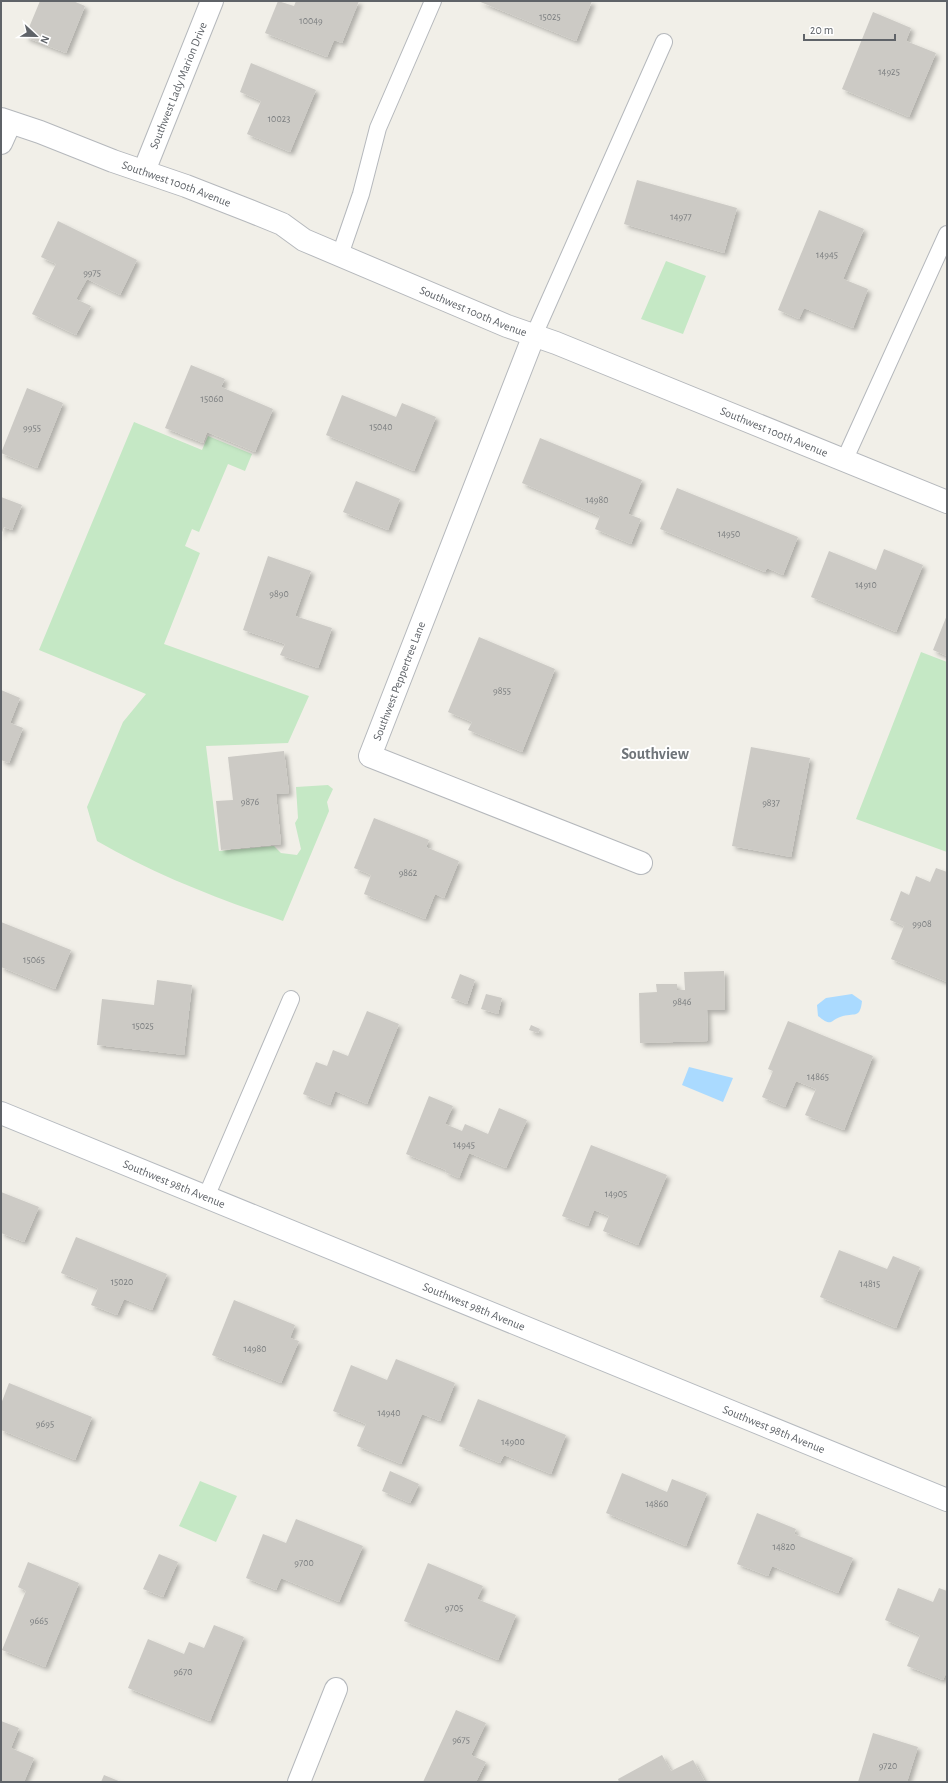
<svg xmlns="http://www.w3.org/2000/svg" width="948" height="1783" font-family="'Alegreya Sans',sans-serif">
  <defs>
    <filter id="shadow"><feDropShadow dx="3.5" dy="3.5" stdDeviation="2" flood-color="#0004"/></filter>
  </defs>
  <rect width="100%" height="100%" fill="#f1efe8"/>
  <!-- green -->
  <path fill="#c5e8c5" d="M666,261L706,276L683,334L641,319Z
    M134,422L202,450L208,436L252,454L245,471L228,464L199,532L192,529L185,546L200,553L164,644L309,696L288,743L206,746L219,851L274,846L281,853L297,855L301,849L295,823L298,818L296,787L328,785L333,789L327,802L329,811L283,921C219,899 155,875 97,841L87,807L123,722L146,694L39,650Z
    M921,652L947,662V852L856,819Z
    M200,1481L237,1496L216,1542L179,1526Z"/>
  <!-- water -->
  <path fill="#aadaff" d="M852,994L862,1001C860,1018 856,1013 843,1016C829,1020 833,1028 818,1016L817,1005L826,998Z
    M689,1067L733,1078L723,1102L682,1085Z"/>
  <!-- building -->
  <path fill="#cccac5" filter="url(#shadow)" d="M40,1H73L85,6L66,53L25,37Z
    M278,1L294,6L296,1H359L342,43L334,40L327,57L265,33Z
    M478,1H592L576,41Z
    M873,12L911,28L906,41L936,53L909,117L842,89Z
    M251,63L316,90L290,152L247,134L261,101L240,92Z
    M637,180L737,208L724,253L624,224Z
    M819,210L864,229L843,279L868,289L853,328L804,308L799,319L778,310Z
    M58,221L137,260L120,295L87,279L76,299L91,306L76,335L32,314L56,264L41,257Z
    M191,365L225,379L221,387L273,409L255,452L207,432L203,443L165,428Z
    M27,388L63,403L37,468L1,453Z
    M342,395L396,417L402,403L436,417L414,471L326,435Z
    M540,438L642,480L628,514L641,519L631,544L595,529L600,516L522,483Z
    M356,481L400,499L388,530L343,512Z
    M677,488L798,537L783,575L767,568L765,572L660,529Z
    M1,497L22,505L12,530L4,527L1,535Z
    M884,549L923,565L896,632L811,597L829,551L876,570Z
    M268,556L311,571L295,616L332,628L318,668L280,655L285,644L243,630Z
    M947,615V656L933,650Z
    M479,637L555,669L522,752L468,730L472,722L448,712Z
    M1,690L20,698L10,723L23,728L9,763L1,760Z
    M751,747L810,758L791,857L732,846Z
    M284,751L289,793L276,794L281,844L221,850L216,801L233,800L228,757Z
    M374,818L429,840L426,847L459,861L444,898L435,894L425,919L364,894L371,875L354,868Z
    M936,868L947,872V982L891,959L904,926L890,920L901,891L909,895L916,876L930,882Z
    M1,922L71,950L55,989L1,967Z
    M724,971L725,1010H707L708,1041L640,1043L639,993L657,992L656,984H677V990H685L684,972Z
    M460,974L475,980L467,1004L451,998Z
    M157,980L192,985L184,1055L97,1045L102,999L154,1005Z
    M486,994L502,998L498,1014L481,1009Z
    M367,1011L399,1024L367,1104L335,1091L330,1105L303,1094L316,1062L327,1066L333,1050L348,1056Z
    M788,1021L873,1056L844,1130L805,1115L816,1089L796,1081L785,1107L762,1097L773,1071L768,1069Z
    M531,1025L540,1029L538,1033L529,1030Z
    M429,1096L453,1106L445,1124L462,1131L465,1124L488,1134L499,1108L527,1120L506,1168L469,1153L459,1178L445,1172L446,1170L406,1154Z
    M591,1145L667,1175L638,1245L603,1231L609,1216L594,1210L588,1226L562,1216Z
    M1,1192L39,1207L24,1242L1,1233Z
    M76,1237L167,1274L152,1310L124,1299L117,1315L91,1305L98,1288L61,1273Z
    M839,1250L887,1269L893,1256L920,1267L896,1328L820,1297Z
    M234,1300L295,1325L290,1338L299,1341L281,1383L212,1355Z
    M396,1359L455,1383L440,1421L422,1414L401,1464L357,1446L366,1424L333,1411L351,1365L387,1380Z
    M9,1383L92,1417L75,1460L1,1430V1404Z
    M478,1399L566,1435L551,1474L504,1455L500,1463L459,1446Z
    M390,1471L419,1484L410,1503L382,1491Z
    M622,1473L667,1492L672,1479L707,1493L686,1546L606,1513Z
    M757,1513L796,1529L794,1534L853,1558L838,1593L772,1566L768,1576L737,1564Z
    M296,1519L363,1546L339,1602L281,1578L276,1590L246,1578L263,1534L286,1543Z
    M159,1554L178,1562L163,1597L143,1589Z
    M28,1562L79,1583L45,1667L2,1650L26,1591L18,1587Z
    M428,1563L483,1586L477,1599L516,1615L498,1660L404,1621Z
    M898,1588L933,1602L939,1588L947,1591V1671L943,1680L907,1666L920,1635L885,1620Z
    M214,1625L244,1637L210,1721L128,1688L148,1639L184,1654L189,1642L204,1648Z
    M456,1710L486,1723L471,1755L486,1762L476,1782H423Z
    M1,1721L19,1728L11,1748L34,1758L24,1782H1Z
    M873,1733L918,1747L907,1782H858Z
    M662,1755L671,1771L693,1760L705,1782H619L618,1779Z
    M104,1775L121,1782H101Z"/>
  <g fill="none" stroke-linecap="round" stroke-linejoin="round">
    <!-- lane casing -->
    <g stroke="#b5b8bc" stroke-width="18">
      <path id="lane" d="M340,255L361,194L378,128L433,1
        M534,335L664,42
        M844,461L947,234
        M206,1197L291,999"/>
    </g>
    <!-- street casing -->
    <g stroke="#b5b8bc" stroke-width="24">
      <g id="street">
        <path id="s1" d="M1,119L40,132L113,161L186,186L250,211L282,224L304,240L507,326L556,343L947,502"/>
        <path d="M1,143L10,123"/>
        <path id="s2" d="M144,171L212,1"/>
        <path d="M534,335L370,756L641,863"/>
        <path d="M299,1782L336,1689"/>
      </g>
    </g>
    <!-- secondary casing -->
    <g stroke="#b6babf" stroke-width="24">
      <g id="secondary">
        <path id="s3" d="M1,1113L947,1500"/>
      </g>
    </g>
    <!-- lane -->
    <use href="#lane" stroke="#fff" stroke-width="16"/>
    <!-- street -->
    <use href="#street" stroke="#fff" stroke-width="22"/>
    <!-- secondary -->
    <use href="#secondary" stroke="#fff" stroke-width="22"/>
  </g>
  <g text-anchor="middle" stroke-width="4" stroke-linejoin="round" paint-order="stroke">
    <!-- number labels -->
    <g font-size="10" fill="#7a7d7f">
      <text x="550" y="20">15025</text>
      <text x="311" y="24">10049</text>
      <text x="889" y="75">14925</text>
      <text x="279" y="122">10023</text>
      <text x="681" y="220">14977</text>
      <text x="827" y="258">14945</text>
      <text x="92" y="276">9975</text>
      <text x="212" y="402">15060</text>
      <text x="381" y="430">15040</text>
      <text x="32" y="431">9955</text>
      <text x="597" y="503">14980</text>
      <text x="729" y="537">14950</text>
      <text x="866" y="588">14910</text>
      <text x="279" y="597">9890</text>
      <text x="502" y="694">9855</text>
      <text x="250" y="805">9876</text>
      <text x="771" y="806">9837</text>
      <text x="408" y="876">9862</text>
      <text x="922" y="927">9908</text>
      <text x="34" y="963">15065</text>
      <text x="682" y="1005">9846</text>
      <text x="143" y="1029">15025</text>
      <text x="818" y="1080">14865</text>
      <text x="464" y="1148">14945</text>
      <text x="616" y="1197">14905</text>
      <text x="122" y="1285">15020</text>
      <text x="870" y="1287">14815</text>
      <text x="255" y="1352">14980</text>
      <text x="389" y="1416">14940</text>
      <text x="45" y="1427">9695</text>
      <text x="513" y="1445">14900</text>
      <text x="657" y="1507">14860</text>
      <text x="784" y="1550">14820</text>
      <text x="304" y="1566">9700</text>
      <text x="454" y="1611">9705</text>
      <text x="39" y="1624">9665</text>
      <text x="183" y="1675">9670</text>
      <text x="461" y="1743">9675</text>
      <text x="888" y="1769">9720</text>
    </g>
    <!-- street labels -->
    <g font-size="12" fill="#5f6368" stroke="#fff">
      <text dy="4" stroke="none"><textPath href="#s2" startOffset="92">Southwest Lady Marion Drive</textPath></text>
      <text dy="4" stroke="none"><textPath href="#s1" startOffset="187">Southwest 100th Avenue</textPath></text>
      <text dy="4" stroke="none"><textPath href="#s1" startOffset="511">Southwest 100th Avenue</textPath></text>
      <text dy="4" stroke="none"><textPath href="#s1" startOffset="835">Southwest 100th Avenue</textPath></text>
      <text transform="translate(399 681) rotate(-69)" y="4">Southwest Peppertree Lane</text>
      <text dy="4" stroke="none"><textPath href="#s3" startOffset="187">Southwest 98th Avenue</textPath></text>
      <text dy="4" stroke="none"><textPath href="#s3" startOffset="511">Southwest 98th Avenue</textPath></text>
      <text dy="4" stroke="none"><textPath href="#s3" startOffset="835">Southwest 98th Avenue</textPath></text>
    </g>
    <!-- district labels -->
    <g font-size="16" font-weight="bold" fill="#70757a" stroke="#fff">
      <text x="655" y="759">Southview</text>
    </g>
  </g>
  <!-- border -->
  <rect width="948" height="1783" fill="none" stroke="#5f6368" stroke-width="4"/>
  <!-- north arrow -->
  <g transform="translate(36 36) rotate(112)" stroke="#ffffff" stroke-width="3" paint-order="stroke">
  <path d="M0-3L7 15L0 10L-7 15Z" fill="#5f6368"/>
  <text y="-6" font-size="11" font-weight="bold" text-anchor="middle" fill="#5f6368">N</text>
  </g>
  <!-- scale -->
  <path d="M804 34v6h91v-6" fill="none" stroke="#5f6368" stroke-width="2"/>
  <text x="810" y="34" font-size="12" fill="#5f6368" stroke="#ffffff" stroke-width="3" paint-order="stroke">20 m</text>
</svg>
